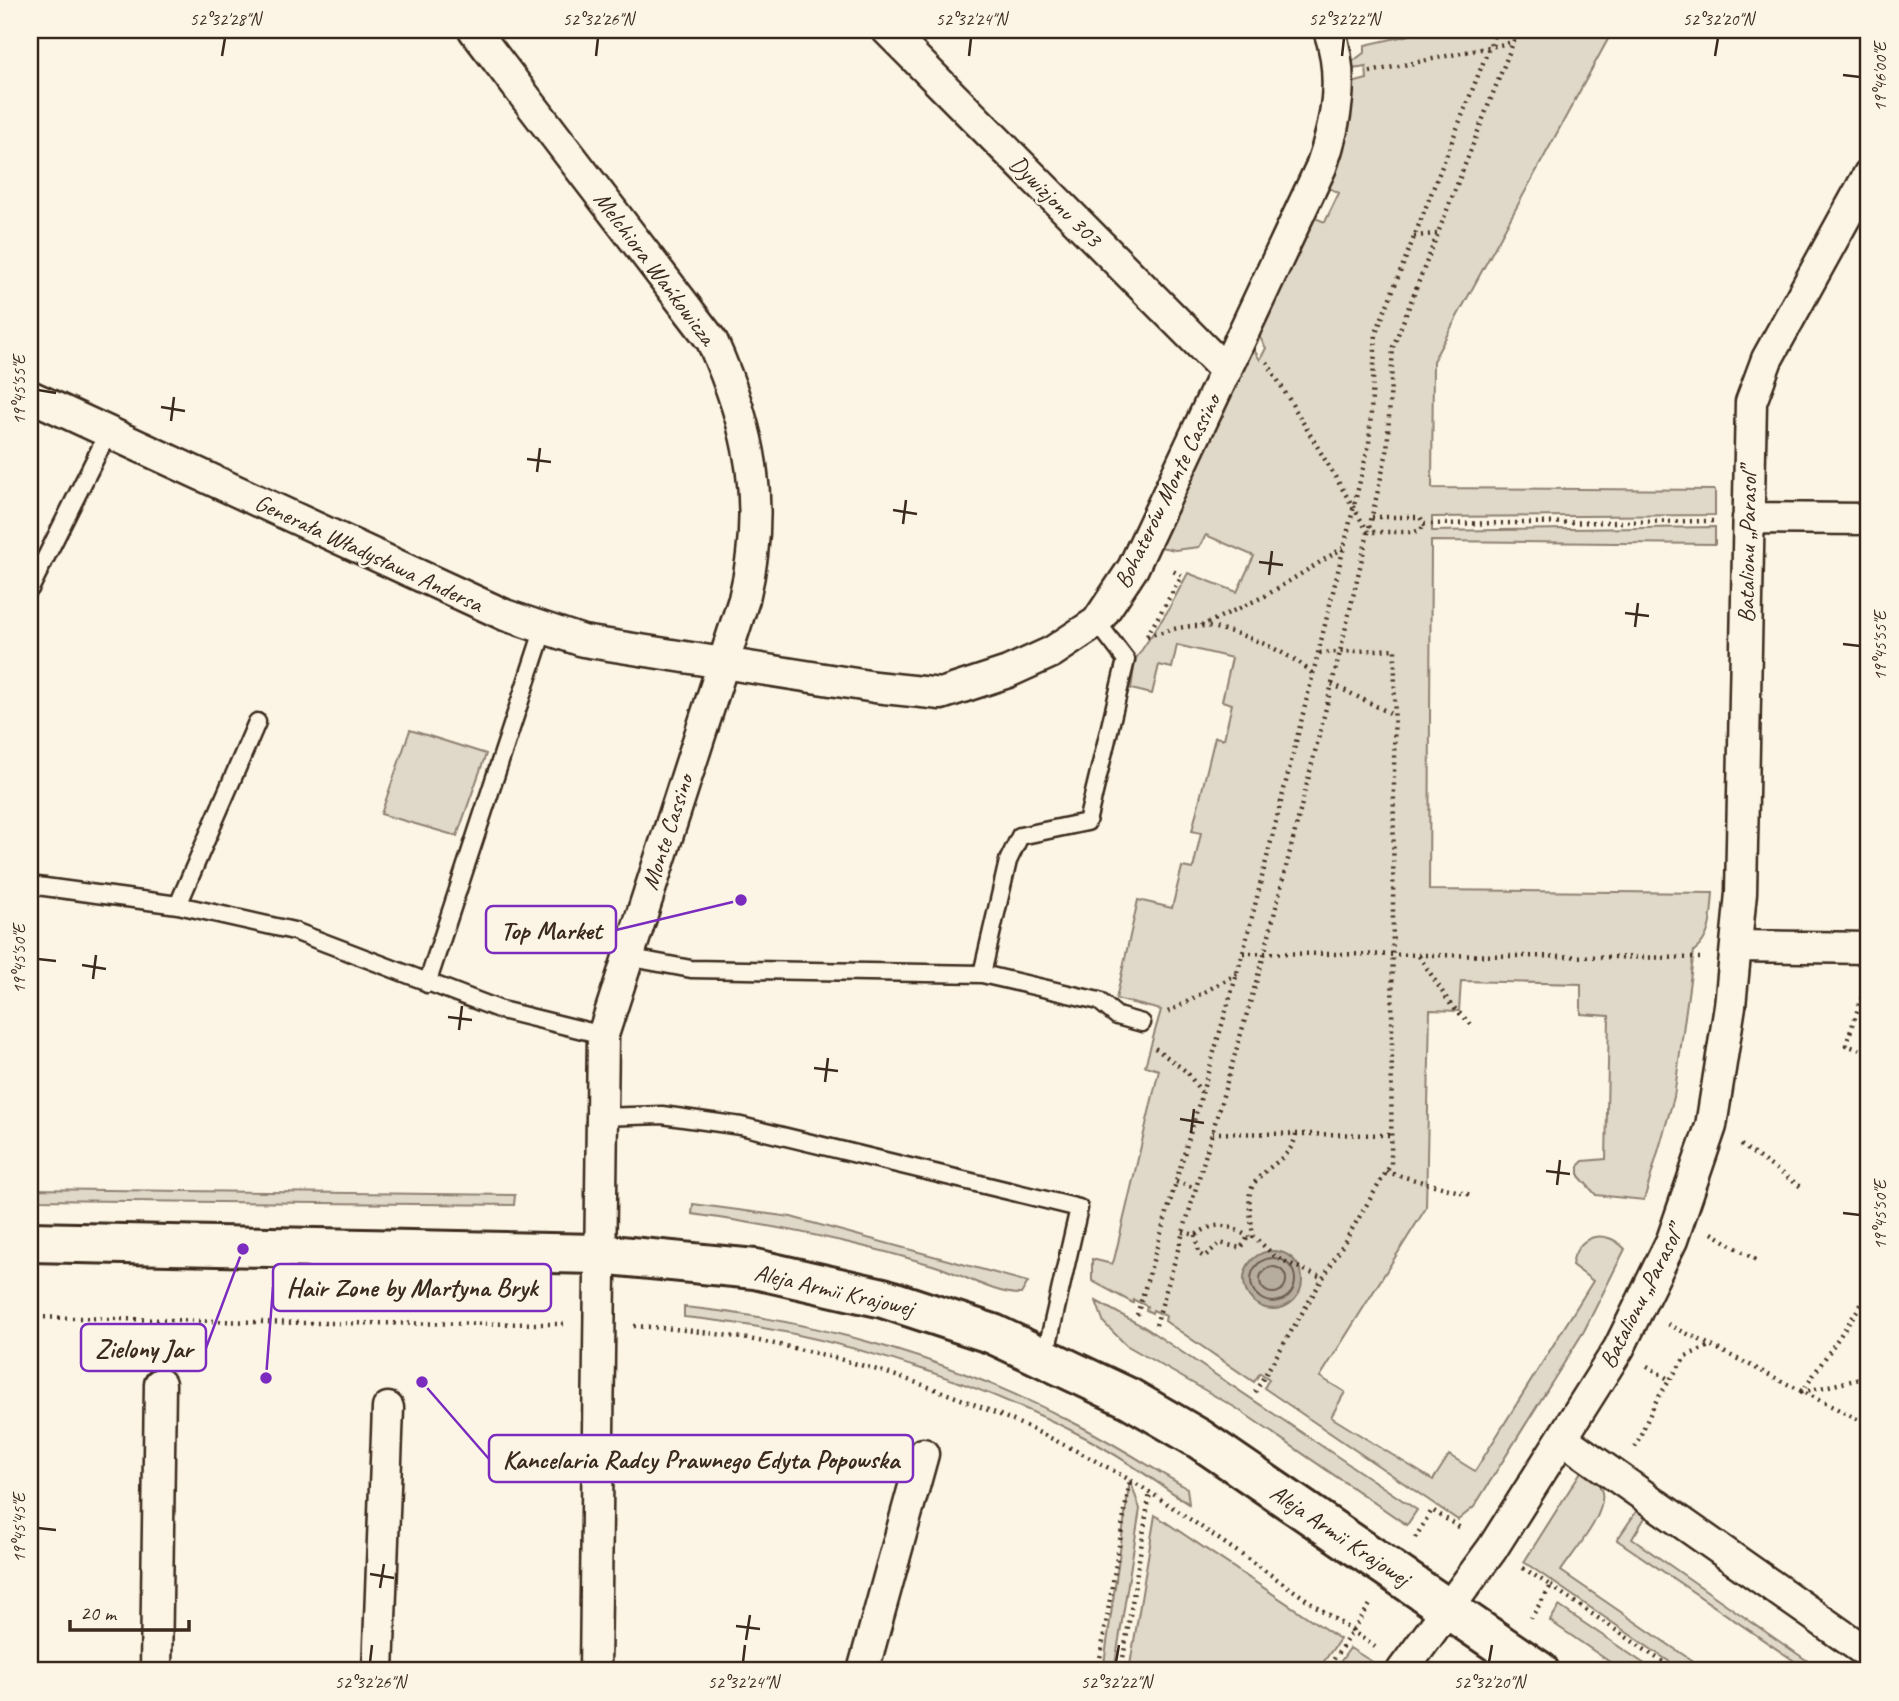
<svg xmlns="http://www.w3.org/2000/svg" width="1899" height="1701" font-family="Caveat,sans-serif">
  <rect width="100%" height="100%" fill="#fcf5e5"/>
  <filter id="ink" filterUnits="userSpaceOnUse"><feTurbulence type="fractalNoise" baseFrequency=".0143" numOctaves="2"/><feDisplacementMap in="SourceGraphic" scale="14" xChannelSelector="R" yChannelSelector="G"/><feConvolveMatrix kernelMatrix="1 2 1 2 8 2 1 2 1" color-interpolation-filters="sRGB"/></filter>
  <g filter="url(#ink)">
    <!-- green -->
    <path fill="#e0d8c8" stroke="#8e8173" stroke-width="2" d="M1412,30H1613L1433,361L1432,488L1715,490V515L1432,517V531L1715,527V544L1431,541L1429,890L1713,893C1711,915 1712,937 1694,951L1674,1097L1644,1200L1596,1195L1579,1176V1165L1583,1161L1606,1159L1609,1016L1581,1014V984L1461,981L1459,1011L1430,1010L1426,1208L1320,1377L1345,1392L1331,1417L1433,1480L1449,1455L1475,1471L1593,1281L1572,1265C1576,1235 1605,1227 1625,1249L1584,1331L1474,1507L1458,1520L1264,1388L1269,1379L1260,1373L1254,1382L1165,1321L1166,1316L1153,1310L1152,1313L1146,1310L1147,1306L1134,1300L1133,1303L1092,1281V1259L1112,1264L1114,1260L1159,1070L1145,1066L1161,1010L1116,999L1138,900L1172,908L1182,867L1193,869L1201,833L1192,831L1215,737L1224,739L1232,704L1222,701L1232,658L1177,645L1172,668L1159,665L1152,694L1131,689L1135,660L1167,612L1188,573L1237,592L1254,556L1206,535L1199,547L1175,550L1160,547L1253,348L1260,360L1266,348L1259,336L1315,218L1325,222L1339,193L1329,188L1344,142L1352,83L1367,79L1366,67L1352,69V62L1365,52V45L1410,35Z
      M410,730L486,754L457,836L381,814Z
      M30,1189L515,1195L514,1205L36,1200L30,1199Z
      M693,1204L791,1217L1028,1282L1021,1294C995,1295 956,1271 929,1264C851,1241 773,1225 692,1214Z
      M1096,1301L1146,1328L1417,1510L1407,1525L1236,1408L1126,1345L1104,1323Z
      M684,1307C818,1320 957,1361 1076,1424C1114,1443 1150,1467 1187,1488L1189,1504C1155,1481 1122,1457 1086,1438C969,1377 815,1329 684,1317Z
      M1582,1470C1589,1476 1598,1480 1601,1489C1610,1512 1573,1552 1561,1571L1707,1671H1683L1524,1562Z
      M1130,1480L1140,1509L1114,1671H1103Z
      M1638,1509L1646,1516L1632,1539L1822,1671H1809L1617,1540Z
      M1155,1515L1340,1639L1317,1671H1129Z
      M1559,1606L1655,1671H1623L1550,1621Z
      M1350,1648L1379,1666L1376,1671H1334Z"/>
    <!-- water -->
    <path fill="#b7ad9e" stroke="#85796b" stroke-width="2" d="M1244 1280a29 29 0 1 1 58 0a29 29 0 1 1-58 0Z"/>
    <g fill="none" stroke-linecap="round" stroke-linejoin="round">
      <!-- shore -->
      <path stroke="#6d5e51" stroke-width="2" d="M1251 1280a22 22 0 1 1 44 0a22 22 0 1 1-44 0Z
        M1260 1280a13 13 0 1 1 26 0a13 13 0 1 1-26 0Z"/>
      <!-- lane casing -->
      <g stroke="#3b2a1e" stroke-width="21">
        <path id="lane" d="M30,589L108,433
          M30,885L178,905L294,931L501,1010L603,1035
          M178,905L257,722
          M627,957L691,969L982,974L1099,1001L1117,1016L1142,1023
          M982,974L1008,861L1020,836L1087,822L1126,660L1097,622
          M427,984L544,628
          M600,1117L662,1115L741,1126L1079,1208L1045,1357"/>
      </g>
      <!-- street casing -->
      <g stroke="#3b2a1e" stroke-width="35">
        <path id="street" d="M474,30L712,341C751,428 767,504 744,599L603,1035L595,1671
          M887,30L1226,371
          M30,396L505,615L583,641L875,687L941,694L1008,672L1052,652L1097,622L1133,568L1321,167C1337,122 1345,76 1329,30
          M1748,518L1869,519
          M1737,946L1869,948
          M1563,1439L1869,1654
          M156,1671L160,1384
          M378,1671L388,1408
          M863,1671L923,1454
          M1402,1671L1492,1549L1619,1348L1672,1240L1711,1126L1730,1006L1741,893L1751,402L1767,359L1869,174"/>
      </g>
      <!-- secondary casing -->
      <g stroke="#3b2a1e" stroke-width="44">
        <path id="secondary" d="M30,1242L599,1254L755,1269L883,1298L993,1334L1129,1398L1198,1438L1539,1671"/>
      </g>
      <!-- path -->
      <path stroke="#3b2a1e" stroke-width="4.5" stroke-dasharray="2 5" stroke-linecap="butt" d="M1370,72L1514,42
        M1414,236L1437,234
        M1267,362L1368,532H1414L1421,530L1424,524
        M1372,517H1420L1424,524L1714,521
        M1201,626L1265,596L1343,548
        M1147,636C1163,632 1183,625 1200,626C1234,628 1288,651 1313,674
        M1147,636L1182,576L1171,570
        M1332,684L1394,715
        M1243,953L1701,958
        M1419,956L1451,1005L1474,1027
        M1866,984L1846,1045L1869,1053
        M1168,1012L1237,974
        M1155,1048L1187,1072L1201,1092
        M1212,1133L1391,1135
        M1296,1134C1292,1162 1257,1167 1250,1193C1248,1201 1252,1226 1253,1236L1277,1258L1323,1278
        M1741,1145L1804,1189
        M1386,1172L1471,1195
        M1176,1182L1196,1188
        M1183,1232L1196,1235C1216,1220 1229,1225 1249,1237
        M1712,1233L1756,1260
        M1196,1235L1199,1254L1204,1257L1220,1243L1241,1248L1248,1237
        M1869,1293L1802,1392L1869,1377
        M1137,1315L1243,953L1313,674L1369,444L1376,333L1496,30
        M30,1317L304,1323L566,1324
        M1668,1324L1869,1425
        M1156,1325L1264,955L1340,652L1387,452L1393,347L1518,30
        M634,1326C807,1335 980,1394 1130,1480C1162,1499 1192,1521 1223,1542C1274,1577 1325,1612 1375,1647
        M1647,1366L1670,1380
        M1255,1392L1391,1164L1395,649L1318,653
        M1635,1447L1657,1399L1686,1356L1710,1346
        M1415,1538L1432,1510L1462,1529
        M1523,1568L1551,1586L1531,1618
        M1551,1586L1676,1671
        M1098,1671L1130,1480
        M1121,1671L1150,1492
        M1326,1671L1371,1603"/>
      <!-- lane -->
      <use href="#lane" stroke="#fcf5e5" stroke-width="16"/>
      <!-- street -->
      <use href="#street" stroke="#fcf5e5" stroke-width="30"/>
      <!-- secondary -->
      <use href="#secondary" stroke="#fcf5e5" stroke-width="38"/>
    </g>
  </g>
  <!-- ticks -->
  <path fill="none" stroke="#3b2a1e" stroke-width="2.5" d="M222,56L225,38M596,56L598,38M969,56L971,38M1342,56L1344,38M1715,56L1718,38M1843,75L1860,77M38,390L56,393M161,407L185,411M171,421L174,397M527,459L551,462M537,472L540,448M893,510L917,514M903,524L906,500M1259,562L1283,565M1269,575L1272,551M1625,613L1649,616M1635,627L1638,603M1843,644L1860,646M38,959L56,961M82,965L106,969M93,979L96,955M448,1017L472,1020M459,1030L462,1006M814,1068L838,1071M825,1082L828,1058M1180,1119L1204,1123M1191,1133L1194,1109M1546,1171L1570,1174M1557,1185L1560,1160M1843,1213L1860,1215M38,1528L56,1530M370,1574L394,1578M380,1588L384,1564M736,1626L760,1629M746,1640L750,1615M370,1662L372,1645M743,1662L745,1645M1116,1662L1119,1645M1489,1662L1492,1645"/>
  <g text-anchor="middle" stroke-width="5" stroke-linejoin="round" paint-order="stroke">
    <!-- street labels -->
    <g font-size="24" fill="#3b2a1e" stroke="#fcf5e5">
      <text transform="translate(1056 201) rotate(45)" y="8">Dywizjonu 303</text>
      <text transform="translate(655 268) rotate(53)" y="8">Melchiora Wańkowicza</text>
      <text transform="translate(1167 491) rotate(-64)" y="8">Bohaterów Monte Cassino</text>
      <text transform="translate(1747 545) rotate(-89)" y="8">Batalionu „Parasol”</text>
      <text transform="translate(369 553) rotate(25)" y="8">Generała Władysława Andersa</text>
      <text transform="translate(667 832) rotate(-72)" y="8">Monte Cassino</text>
      <text transform="translate(834 1290) rotate(13)" y="8">Aleja Armii Krajowej</text>
      <text transform="translate(1641 1297) rotate(-63)" y="8">Batalionu „Parasol”</text>
      <text transform="translate(1340 1535) rotate(34)" y="8">Aleja Armii Krajowej</text>
    </g>
  </g>
  <!-- callouts -->
  <path fill="none" stroke="#7b2cbf" stroke-width="2.5" d="M741 900L616 930M266 1378L273 1287M243 1249L206 1348M422 1382L489 1459"/>
  <g fill="#7b2cbf" stroke="#fcf5e5" stroke-width="2.5">
    <circle cx="741" cy="900" r="7"/>
    <circle cx="266" cy="1378" r="7"/>
    <circle cx="243" cy="1249" r="7"/>
    <circle cx="422" cy="1382" r="7"/>
  </g>
  <g fill="#fcf5e5" stroke="#7b2cbf" stroke-width="2.5">
    <rect x="486" y="906" width="130" height="47" rx="7"/>
    <rect x="273" y="1264" width="278" height="47" rx="7"/>
    <rect x="81" y="1324" width="125" height="47" rx="7"/>
    <rect x="489" y="1435" width="424" height="47" rx="7"/>
  </g>
  <g font-size="26" text-anchor="middle" font-weight="bold" fill="#3b2a1e">
    <text x="551" y="939">Top Market</text>
    <text x="412" y="1296">Hair Zone by Martyna Bryk</text>
    <text x="144" y="1357">Zielony Jar</text>
    <text x="701" y="1468">Kancelaria Radcy Prawnego Edyta Popowska</text>
  </g>
  <!-- margin -->
  <rect width="1899" height="1701" fill="none" stroke="#fcf5e5" stroke-width="77"/>
  <!-- scale -->
  <path d="M70 1620v10h119v-10" fill="none" stroke="#3b2a1e" stroke-width="3.5"/>
  <text x="80" y="1620" font-size="21" fill="#3b2a1e" stroke="#fcf5e5" stroke-width="5" paint-order="stroke">20 m</text>
  <rect x="38" y="38" width="1822" height="1624" fill="none" stroke="#3b2a1e" stroke-width="2.5"/>
  <g font-size="18" text-anchor="middle" fill="#3b2a1e">
    <text x="225" y="25">52°32'28"N</text>
    <text x="598" y="25">52°32'26"N</text>
    <text x="971" y="25">52°32'24"N</text>
    <text x="1344" y="25">52°32'22"N</text>
    <text x="1718" y="25">52°32'20"N</text>
    <text transform="translate(1880 77) rotate(-90)" y="6">19°46'00"E</text>
    <text transform="translate(19 390) rotate(-90)" y="6">19°45'55"E</text>
    <text transform="translate(1880 646) rotate(-90)" y="6">19°45'55"E</text>
    <text transform="translate(19 959) rotate(-90)" y="6">19°45'50"E</text>
    <text transform="translate(1880 1215) rotate(-90)" y="6">19°45'50"E</text>
    <text transform="translate(19 1528) rotate(-90)" y="6">19°45'45"E</text>
    <text x="370" y="1688">52°32'26"N</text>
    <text x="743" y="1688">52°32'24"N</text>
    <text x="1116" y="1688">52°32'22"N</text>
    <text x="1489" y="1688">52°32'20"N</text>
  </g>
</svg>
